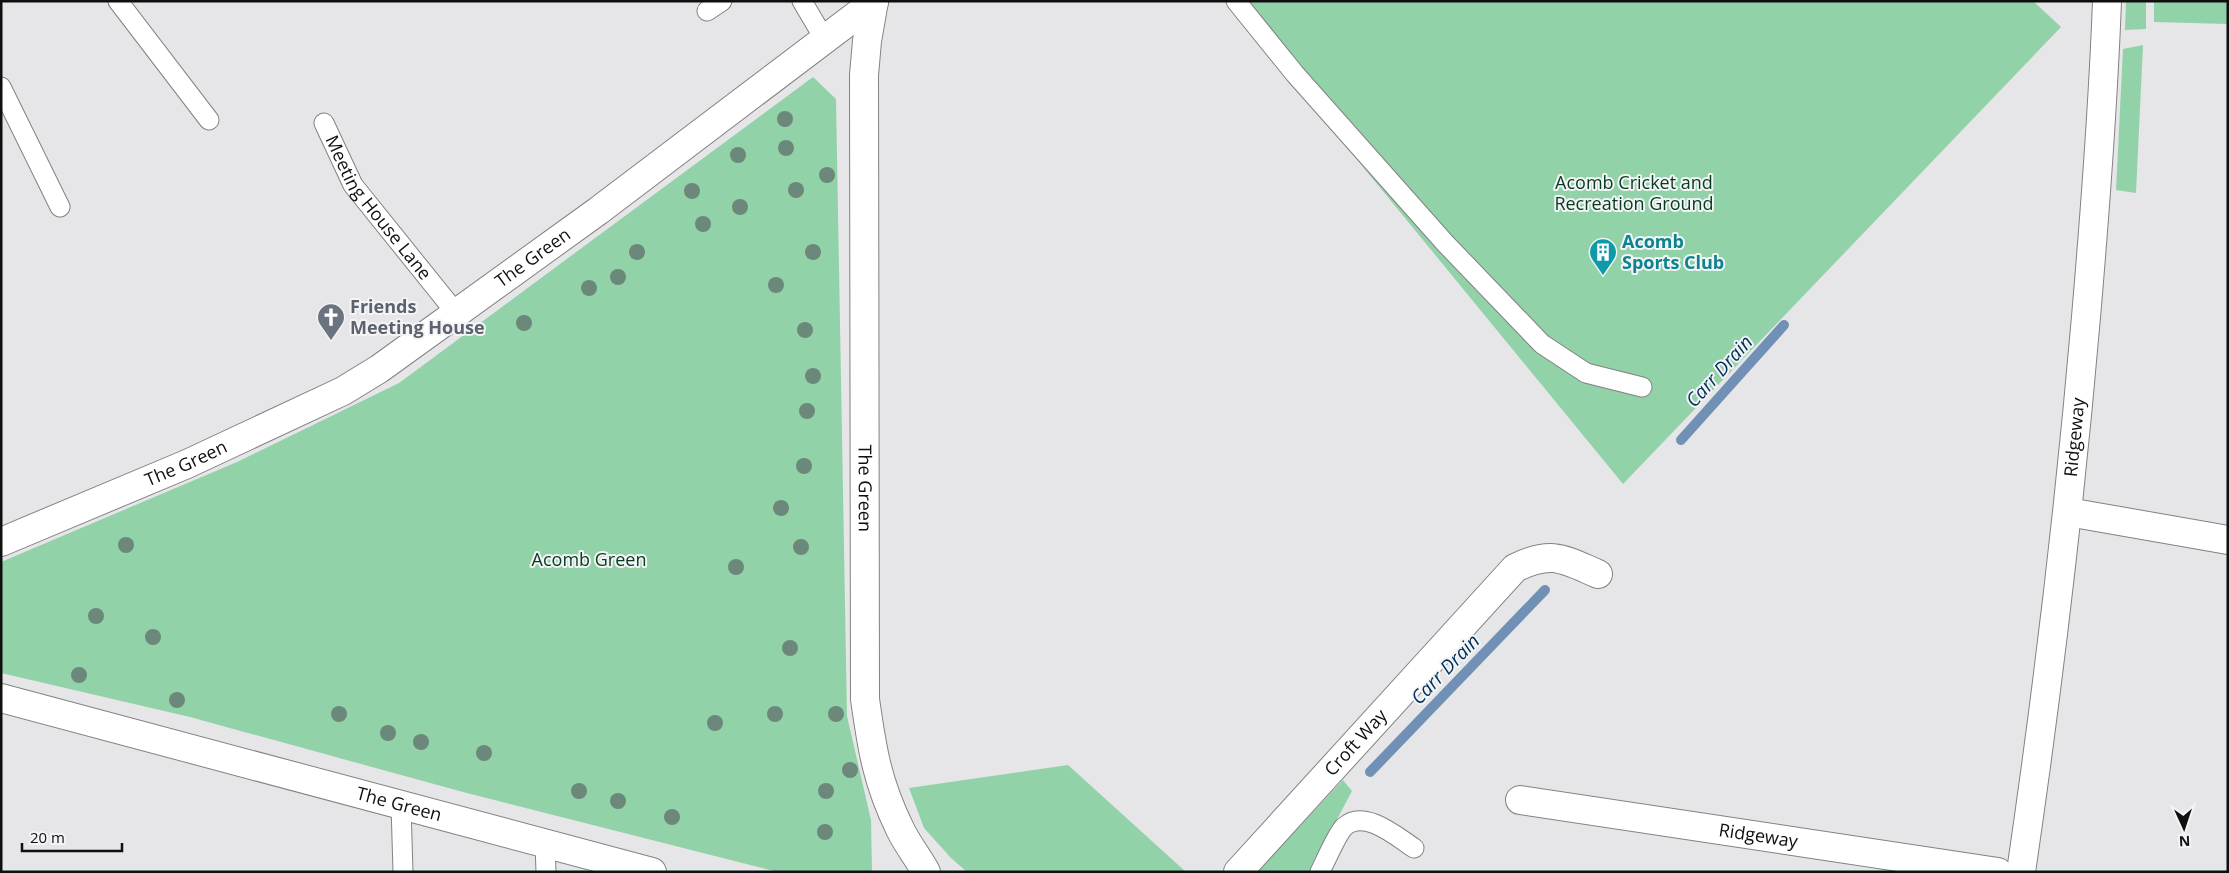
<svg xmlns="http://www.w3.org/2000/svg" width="2229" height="873" font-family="'Open Sans',sans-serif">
  <rect width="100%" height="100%" fill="#e6e6e8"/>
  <!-- green -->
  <path fill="#92d2a8" d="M1227,1H2033L2061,27L1623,484Z
    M2126,1H2146V29L2125,30Z
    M2154,1L2228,2V24L2154,22Z
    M2143,45L2136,193L2116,190L2123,49Z
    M813,77L836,99L847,716L871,820L872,872H778L463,792L190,717L1,673V562L237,462L399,383Z
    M1068,765L1186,872H967L951,858L924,828L909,788Z
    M1343,780L1352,791L1309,872H1257Z"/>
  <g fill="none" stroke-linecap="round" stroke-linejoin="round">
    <!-- stream -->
    <path stroke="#7190b5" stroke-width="10" d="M1681,440L1784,325
      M1370,772L1545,590"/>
    <!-- service casing -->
    <g stroke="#828283" stroke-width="21">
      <g id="service">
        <path d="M118,1L209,120"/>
        <path d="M802,1L825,40"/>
        <path d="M1236,1L1295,74L1445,243L1542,344L1586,373L1642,387"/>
        <path d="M707,11L722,1"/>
        <path d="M1,87L60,207"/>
        <path id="s1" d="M324,123L353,185L456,313"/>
        <path d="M401,805L403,872"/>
        <path d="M545,843L546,872"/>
        <path d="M1320,872C1325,862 1337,834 1344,827C1364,808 1397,837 1414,848"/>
      </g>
    </g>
    <!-- minor casing -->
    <g stroke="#828283" stroke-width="30">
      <g id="minor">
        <path id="s2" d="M874,1L867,41L864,75L865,699C872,749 877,782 900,829C907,844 918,857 926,872"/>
        <path d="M2068,512L2228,540"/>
        <path id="s3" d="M1,542L187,464L343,391L379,369L598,211L874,2"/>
        <path id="s4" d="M1520,800L1998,872"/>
        <path id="s5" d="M1238,872L1515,568C1552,550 1563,559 1598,574"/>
      </g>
    </g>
    <!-- tertiary casing -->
    <g stroke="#828283" stroke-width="30">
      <g id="tertiary">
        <path id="s6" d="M2021,872C2048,688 2070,503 2086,317C2095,212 2103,107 2107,1"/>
      </g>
    </g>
    <!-- secondary casing -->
    <g stroke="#828283" stroke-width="30">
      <g id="secondary">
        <path id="s7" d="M1,698L652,872"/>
      </g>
    </g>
    <!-- service -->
    <use href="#service" stroke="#fff" stroke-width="19"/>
    <!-- minor -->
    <use href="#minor" stroke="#fff" stroke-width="28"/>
    <!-- tertiary -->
    <use href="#tertiary" stroke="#fff" stroke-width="28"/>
    <!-- secondary -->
    <use href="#secondary" stroke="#fff" stroke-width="28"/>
  </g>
  <!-- trees -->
  <g fill="#6b887a">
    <circle cx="785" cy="119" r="8"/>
    <circle cx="786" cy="148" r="8"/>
    <circle cx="738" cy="155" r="8"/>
    <circle cx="827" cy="175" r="8"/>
    <circle cx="796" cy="190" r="8"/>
    <circle cx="692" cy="191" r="8"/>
    <circle cx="740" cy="207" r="8"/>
    <circle cx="703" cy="224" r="8"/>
    <circle cx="637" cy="252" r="8"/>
    <circle cx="813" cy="252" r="8"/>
    <circle cx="618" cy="277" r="8"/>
    <circle cx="776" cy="285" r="8"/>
    <circle cx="589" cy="288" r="8"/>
    <circle cx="524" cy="323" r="8"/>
    <circle cx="805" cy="330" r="8"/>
    <circle cx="813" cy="376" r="8"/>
    <circle cx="807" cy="411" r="8"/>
    <circle cx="804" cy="466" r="8"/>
    <circle cx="781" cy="508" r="8"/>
    <circle cx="126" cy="545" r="8"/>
    <circle cx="801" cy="547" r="8"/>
    <circle cx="736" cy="567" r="8"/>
    <circle cx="96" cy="616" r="8"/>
    <circle cx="153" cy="637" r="8"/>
    <circle cx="790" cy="648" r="8"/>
    <circle cx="79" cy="675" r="8"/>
    <circle cx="177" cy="700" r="8"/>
    <circle cx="339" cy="714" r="8"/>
    <circle cx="775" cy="714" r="8"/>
    <circle cx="836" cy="714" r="8"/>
    <circle cx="715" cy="723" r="8"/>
    <circle cx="388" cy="733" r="8"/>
    <circle cx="421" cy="742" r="8"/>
    <circle cx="484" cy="753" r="8"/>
    <circle cx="850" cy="770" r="8"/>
    <circle cx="579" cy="791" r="8"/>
    <circle cx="826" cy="791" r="8"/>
    <circle cx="618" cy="801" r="8"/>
    <circle cx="672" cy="817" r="8"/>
    <circle cx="825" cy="832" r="8"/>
  </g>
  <!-- icons -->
  <defs>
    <g id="building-pin" transform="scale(1.4375)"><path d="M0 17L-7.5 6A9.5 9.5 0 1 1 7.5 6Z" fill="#0f9aa8" stroke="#f3f4f5"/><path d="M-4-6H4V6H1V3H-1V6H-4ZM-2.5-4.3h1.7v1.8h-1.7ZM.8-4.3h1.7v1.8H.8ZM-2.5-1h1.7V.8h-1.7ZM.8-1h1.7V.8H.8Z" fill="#fff"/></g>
    <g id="church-pin" transform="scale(1.4375)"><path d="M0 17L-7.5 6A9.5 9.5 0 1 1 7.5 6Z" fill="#6b7280" stroke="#f3f4f5"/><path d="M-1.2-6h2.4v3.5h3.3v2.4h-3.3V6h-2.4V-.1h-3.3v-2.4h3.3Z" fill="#fff"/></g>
  </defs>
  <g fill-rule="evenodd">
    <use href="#building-pin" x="1603" y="252"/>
    <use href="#church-pin" x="331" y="317"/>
  </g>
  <g text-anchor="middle" stroke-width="4" stroke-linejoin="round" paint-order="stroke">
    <!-- park labels -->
    <g font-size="18" fill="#063b20" stroke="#f3f4f5">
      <text x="1634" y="189">Acomb Cricket and<tspan x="1634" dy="21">Recreation Ground</tspan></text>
      <text x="589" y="566">Acomb Green</text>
    </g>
    <!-- street labels -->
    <g font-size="18" fill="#0f0f0f" stroke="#f3f4f5">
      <text dy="6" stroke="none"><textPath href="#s1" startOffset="101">Meeting House Lane</textPath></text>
      <text dy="6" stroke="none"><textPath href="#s3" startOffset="606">The Green</textPath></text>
      <text dy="6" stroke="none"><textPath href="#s6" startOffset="438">Ridgeway</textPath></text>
      <text dy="6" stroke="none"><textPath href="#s3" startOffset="201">The Green</textPath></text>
      <text dy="6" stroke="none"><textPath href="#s2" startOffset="488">The Green</textPath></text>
      <text dy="6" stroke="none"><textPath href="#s5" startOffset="175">Croft Way</textPath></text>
      <text dy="6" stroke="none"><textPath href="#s7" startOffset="412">The Green</textPath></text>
      <text dy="6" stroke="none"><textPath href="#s4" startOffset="241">Ridgeway</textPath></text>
    </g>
    <!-- culture labels -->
    <g font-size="18" font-weight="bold" fill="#0d838f" stroke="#f3f4f5" text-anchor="start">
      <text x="1622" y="248">Acomb<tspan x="1622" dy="21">Sports Club</tspan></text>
    </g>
    <!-- worship labels -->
    <g font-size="18" font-weight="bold" fill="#5b616d" stroke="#f3f4f5" text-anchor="start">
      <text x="350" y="313">Friends<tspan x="350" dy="21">Meeting House</tspan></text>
    </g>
    <!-- water labels -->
    <g font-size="19" font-style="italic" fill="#002e5c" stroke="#f3f4f5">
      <text transform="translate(1719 371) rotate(-48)" y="7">Carr Drain</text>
      <text transform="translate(1445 669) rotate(-46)" y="7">Carr Drain</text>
    </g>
  </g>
  <!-- border -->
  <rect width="2229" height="873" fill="none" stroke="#0f0f0f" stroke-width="5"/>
  <!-- north arrow -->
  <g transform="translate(2184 828) rotate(177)" stroke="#f3f4f5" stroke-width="4" paint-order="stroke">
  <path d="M0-4L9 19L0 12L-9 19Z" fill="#0f0f0f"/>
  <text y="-8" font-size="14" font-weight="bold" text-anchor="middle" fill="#0f0f0f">N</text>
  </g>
  <!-- scale -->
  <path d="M22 843v8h100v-8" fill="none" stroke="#0f0f0f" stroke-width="2.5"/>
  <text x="30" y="843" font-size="15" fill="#0f0f0f" stroke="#f3f4f5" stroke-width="4" paint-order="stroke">20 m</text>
</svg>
